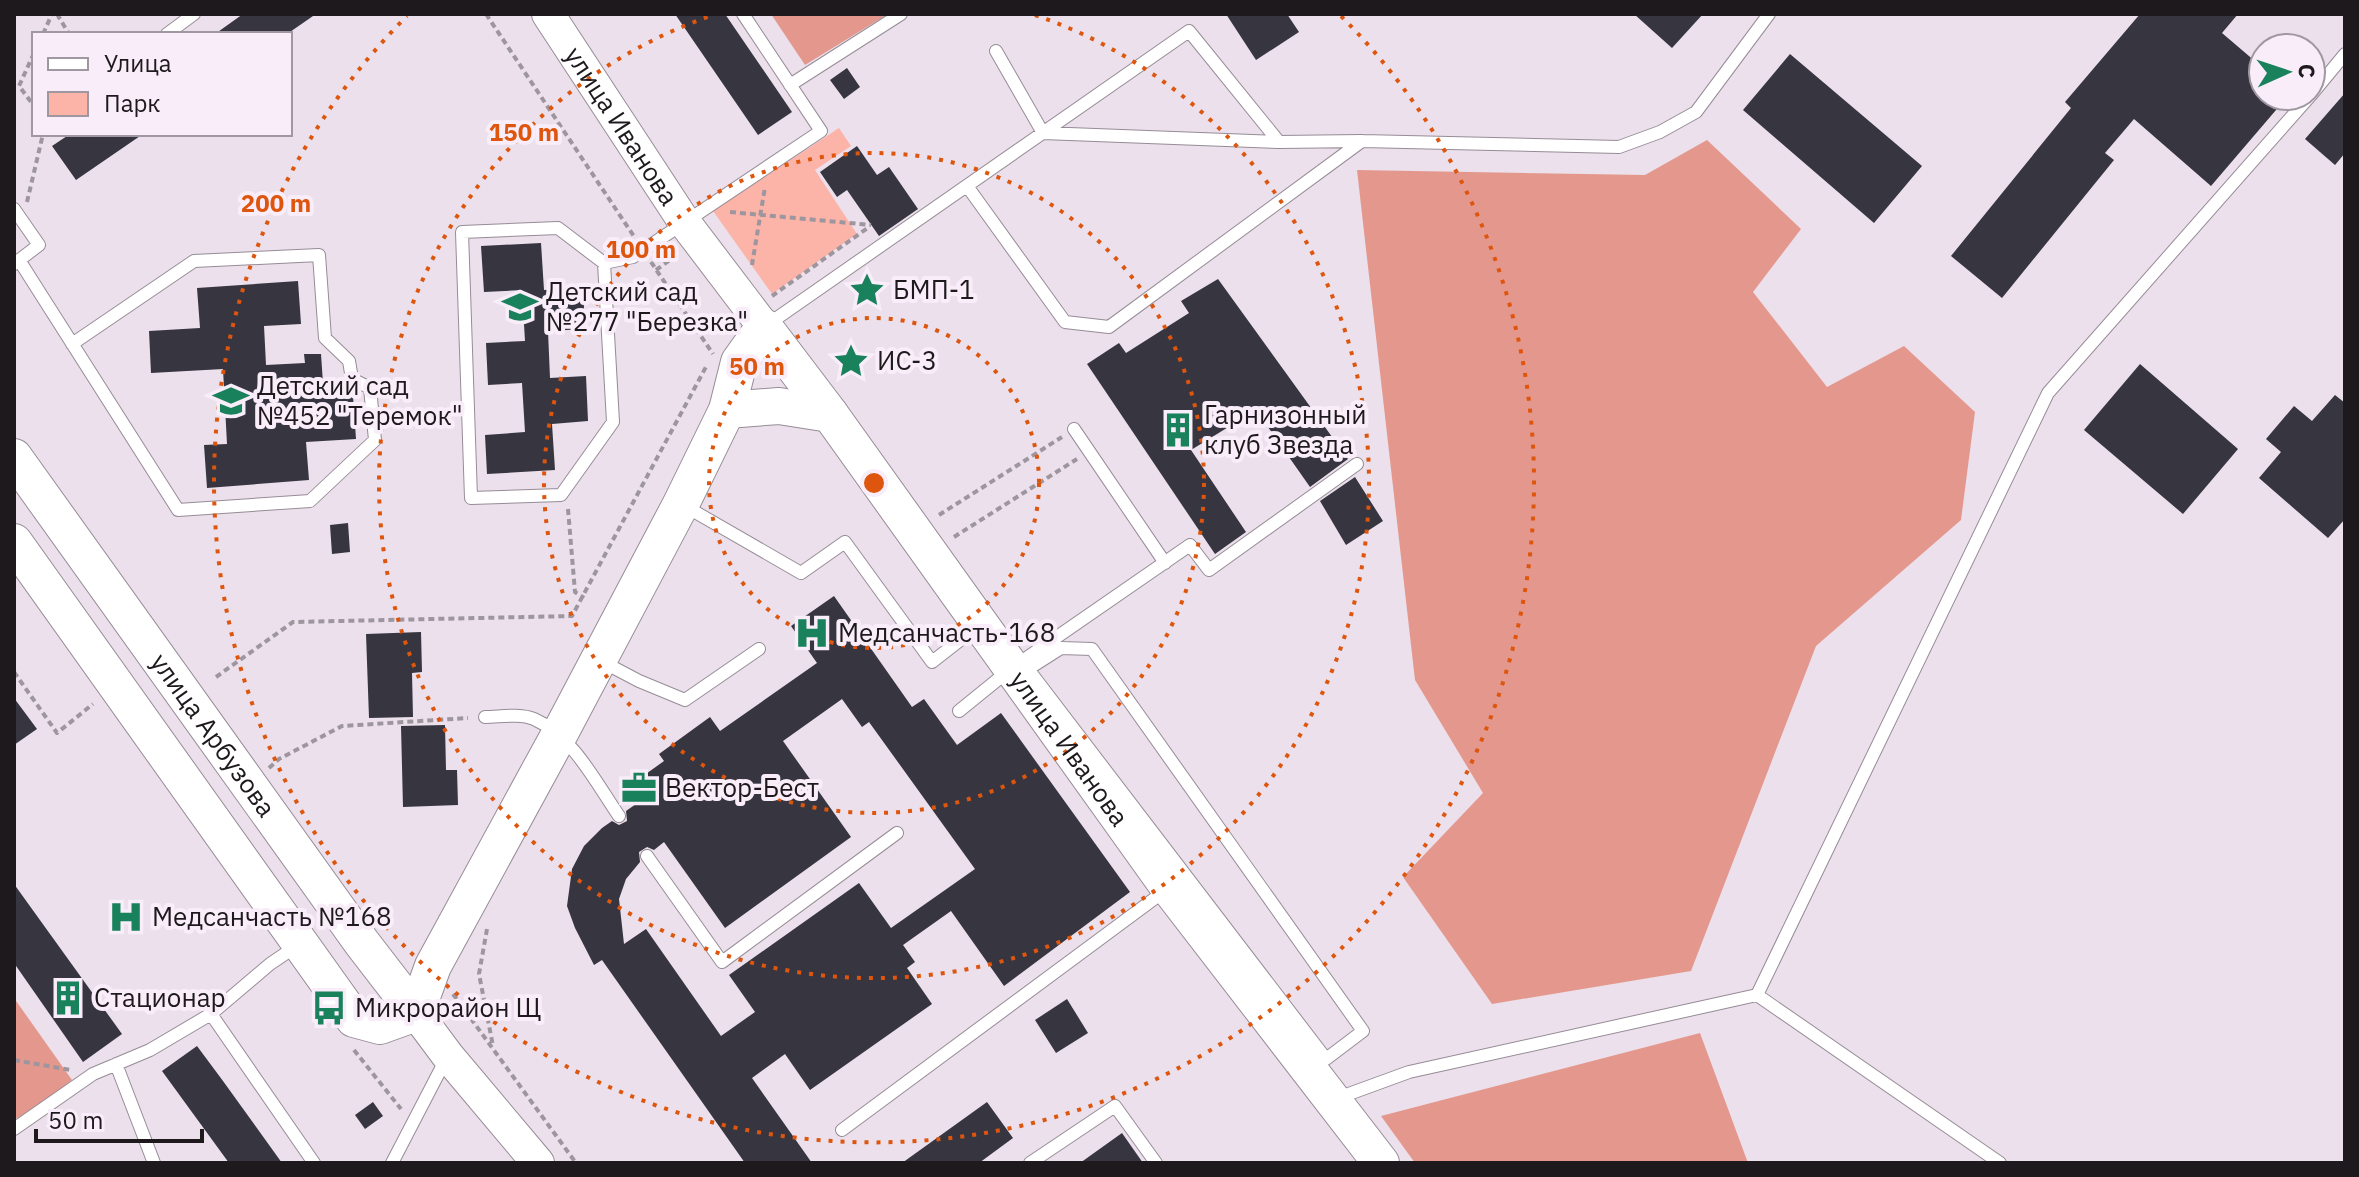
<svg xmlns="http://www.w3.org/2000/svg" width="2359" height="1177" font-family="'IBM Plex Sans',sans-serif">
  <rect width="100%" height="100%" fill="#ebe0eb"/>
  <!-- green -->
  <path fill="#fcb4a9" d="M839,128L851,146L815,170L857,234L772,294L713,211Z"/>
  <!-- forest -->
  <path fill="#e4988d" d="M771,14H888L805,65Z
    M1707,140L1801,229L1753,292L1827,387L1904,346L1975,412L1961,520L1816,646L1691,971L1492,1004L1403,877L1483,793L1415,680L1357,170L1645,175Z
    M14,998L72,1080L24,1119L14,1118Z
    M1700,1033L1748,1163H1415L1381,1116Z"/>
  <!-- building -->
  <path fill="#363540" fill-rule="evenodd" d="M243,14H316L287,34H215Z
    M675,14H725L792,112L758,135Z
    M1226,14H1287L1299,32L1256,60Z
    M1634,14H1703L1672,48Z
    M2140,14H2238L2222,33L2263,68V96H2288L2211,186L2134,119L2105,153L2114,160L2002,298L1951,256L2071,108L2065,102Z
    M1790,54L1922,166L1874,223L1743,110Z
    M847,68L860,87L844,99L830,80Z
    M2345,93V153L2335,165L2305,139Z
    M70,134H143L76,180L52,146Z
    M857,146L877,175L889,167L918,209L879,236L847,190L837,197L820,172Z
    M541,243L544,290L583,288L585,329L548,331L550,378L586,376L588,421L552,424L555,470L487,474L485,435L525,432L522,383L488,385L486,343L525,341L522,290L484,292L481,246Z
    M1218,279L1348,459L1310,487L1256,410L1191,450L1246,532L1215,554L1087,364L1119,343L1126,353L1189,313L1181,301Z
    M298,281L301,324L264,326L266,365L305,363L304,354H321L324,398L353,396L356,439L306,442L309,480L207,488L204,445L227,444L223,369L151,373L149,331L200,328L197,288Z
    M2140,364L2238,449L2183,514L2084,430Z
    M2335,395L2345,403V519L2328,538L2259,478L2281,452L2266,439L2294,406L2312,421Z
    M1355,477L1383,521L1346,545L1320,501Z
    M348,523L350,552L332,554L330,525Z
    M834,596L912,707L924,699L957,745L1001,713L1130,892L1004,986L951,911L903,945L915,962L907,968L932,1004L810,1090L785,1054L752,1078L812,1163H745L602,960L594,965L575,928L567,906L572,869L584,846L602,828L612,821L619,825L627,821L626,811L636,804L625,789L664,761L659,754L710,717L720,731L817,663L791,626ZM842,699L862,727L869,722L975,869L891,928L859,883L729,975L755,1012L721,1036L646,929L624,944L619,899L626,879L640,862L639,852L647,847L654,850L664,842L725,928L851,837L783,741Z
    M421,632L422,672L412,673L413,717L369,718L366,634Z
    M14,698L37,729L14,745Z
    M445,725L446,770H457L458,805L403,807L401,726Z
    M14,884L122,1034L83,1062L14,963Z
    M1067,999L1088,1033L1056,1053L1035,1020Z
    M197,1046L223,1081L282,1163H229L162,1071Z
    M373,1102L383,1116L365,1129L355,1115Z
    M987,1102L1013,1138L979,1163H902Z
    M1122,1133L1143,1163H1080Z"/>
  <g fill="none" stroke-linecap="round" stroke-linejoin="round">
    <!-- service casing -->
    <g stroke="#968c96" stroke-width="14">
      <path id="service" d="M167,34L194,14
        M996,51L1043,133L1279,142
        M790,85L901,14
        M2311,95L2345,54
        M967,186L1065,322L1109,327L1362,141
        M14,209L39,245L14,264
        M558,228L604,263L613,422L561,495L471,498L462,232Z
        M19,260L178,510L310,501L375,440L370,388L352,379L349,361L325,338L319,255L194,261L72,344
        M604,263L633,257L821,131L743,14
        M767,325L1189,31L1279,142L1362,141L1619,147L1660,132L1696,112L1769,14
        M1074,429L1165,563
        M683,505L801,573L845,542L932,662L978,626
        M1061,648L1092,649L1363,1031L1326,1059L1028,669Z
        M601,661L639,681L685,700L759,649
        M959,711L1012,668L1190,545L1209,570L1357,464
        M485,717C500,717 519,713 534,719C573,736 596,783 619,816
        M647,856L722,962L897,833
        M1757,995L2048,393L2310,96
        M211,1014L314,1163
        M116,1064L154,1163
        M1335,1099L1409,1072L1757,995L2000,1163
        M14,1129L93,1074L150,1050L211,1014L270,964L298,945
        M842,1130L1166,890
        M392,1163L446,1059
        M1030,1163L1115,1106L1156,1163"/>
    </g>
    <!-- tertiary casing -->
    <g stroke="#968c96" stroke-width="34">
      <g id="tertiary">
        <path id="s1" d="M548,14L685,223L764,327"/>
        <path d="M416,1013L448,1056L538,1163"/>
      </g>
    </g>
    <!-- secondary casing -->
    <g stroke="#968c96" stroke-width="38">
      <g id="secondary">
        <path d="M727,410L779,406L830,414"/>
        <path id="s2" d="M14,457L362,943L416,1013"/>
        <path d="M14,542L354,1019L380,1026L416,1013"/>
        <path id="s3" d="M416,1013L433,966L559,735L681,504L727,410L739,362L764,327L830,414L1169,888L1381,1163"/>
      </g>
    </g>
    <!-- path -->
    <path stroke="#9e969e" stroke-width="4" stroke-dasharray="6 4" stroke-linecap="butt" d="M57,14L69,34
      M486,14L635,238
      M43,34L52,14
      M34,53L19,86L34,106
      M27,202L43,134
      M730,212L871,225
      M651,262L713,354
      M752,265L765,187
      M656,270L677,255
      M772,296L869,227
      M568,509L575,592L584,598
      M939,515L1062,437
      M954,537L1077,459
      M14,672L57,733L93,704
      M216,677L293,622L572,616L707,365
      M269,768L279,759L342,726L468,718
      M487,929L479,974L493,1046
      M453,994L576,1163
      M354,1050L401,1109
      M14,1060L71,1070"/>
    <!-- service -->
    <use href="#service" stroke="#fff" stroke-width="12"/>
    <!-- tertiary -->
    <use href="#tertiary" stroke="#fff" stroke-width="32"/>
    <!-- secondary -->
    <use href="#secondary" stroke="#fff" stroke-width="36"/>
  </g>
  <!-- distance rings -->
  <g fill="none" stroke="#de560d" stroke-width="4" stroke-dasharray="4 8">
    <circle cx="874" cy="483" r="165"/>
    <circle cx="874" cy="483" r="330"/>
    <path d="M1035 15A495 495 0 1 1 713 15"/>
    <path d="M1341 16A660 660 0 1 1 407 16"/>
  </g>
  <!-- icons -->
  <defs>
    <g id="sight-bare" transform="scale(2.76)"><path d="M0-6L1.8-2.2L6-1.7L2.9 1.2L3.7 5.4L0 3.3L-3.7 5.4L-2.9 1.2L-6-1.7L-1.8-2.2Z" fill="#19815b" stroke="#f8edf9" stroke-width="2.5" paint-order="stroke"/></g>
    <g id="school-bare" transform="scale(2.76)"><path d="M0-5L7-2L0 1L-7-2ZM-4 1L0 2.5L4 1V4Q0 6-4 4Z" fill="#19815b" stroke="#f8edf9" stroke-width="2.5" paint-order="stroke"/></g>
    <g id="building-bare" transform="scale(2.76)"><path d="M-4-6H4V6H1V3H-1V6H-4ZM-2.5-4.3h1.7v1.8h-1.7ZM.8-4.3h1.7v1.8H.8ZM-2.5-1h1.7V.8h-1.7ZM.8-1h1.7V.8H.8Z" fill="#19815b" stroke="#f8edf9" stroke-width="2.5" paint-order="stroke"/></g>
    <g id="hospital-bare" transform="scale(2.76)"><path d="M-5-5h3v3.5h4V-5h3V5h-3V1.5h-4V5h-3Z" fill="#19815b" stroke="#f8edf9" stroke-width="2.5" paint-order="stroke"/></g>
    <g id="office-bare" transform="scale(2.76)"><path d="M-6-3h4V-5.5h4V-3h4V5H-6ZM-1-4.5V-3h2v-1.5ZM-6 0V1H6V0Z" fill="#19815b" stroke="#f8edf9" stroke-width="2.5" paint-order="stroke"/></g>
    <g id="bus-bare" transform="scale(2.76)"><path d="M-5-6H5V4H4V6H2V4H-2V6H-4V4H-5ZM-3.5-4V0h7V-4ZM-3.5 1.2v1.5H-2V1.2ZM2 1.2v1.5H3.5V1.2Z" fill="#19815b" stroke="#f8edf9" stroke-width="2.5" paint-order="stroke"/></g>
  </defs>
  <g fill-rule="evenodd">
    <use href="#sight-bare" x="867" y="290"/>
    <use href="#school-bare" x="520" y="307"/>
    <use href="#sight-bare" x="851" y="361"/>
    <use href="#school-bare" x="231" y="401"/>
    <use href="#building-bare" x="1178" y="430"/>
    <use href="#hospital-bare" x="812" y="633"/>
    <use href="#office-bare" x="639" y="788"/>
    <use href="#hospital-bare" x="126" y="917"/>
    <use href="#building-bare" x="68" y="998"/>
    <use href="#bus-bare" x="329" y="1008"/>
  </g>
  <g text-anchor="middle" stroke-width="8" stroke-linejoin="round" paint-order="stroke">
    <!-- street labels -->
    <g font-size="26" fill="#1d191d" stroke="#f8edf9">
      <text dy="9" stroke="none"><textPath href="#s1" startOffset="134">улица Иванова</textPath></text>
      <text dy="9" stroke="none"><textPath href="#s2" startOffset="342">улица Арбузова</textPath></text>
      <text dy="9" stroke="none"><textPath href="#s3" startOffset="1292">улица Иванова</textPath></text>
    </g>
    <!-- poi labels -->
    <g font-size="26" fill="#1d191d" stroke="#f8edf9" text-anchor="start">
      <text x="893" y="299">БМП-1</text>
      <text x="546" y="301">Детский сад<tspan x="546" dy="30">№277 "Березка"</tspan></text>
      <text x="877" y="370">ИС-3</text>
      <text x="257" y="395">Детский сад<tspan x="257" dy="30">№452 "Теремок"</tspan></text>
      <text x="1204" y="424">Гарнизонный<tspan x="1204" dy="30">клуб Звезда</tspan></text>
      <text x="838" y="642">Медсанчасть-168</text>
      <text x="665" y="797">Вектор-Бeст</text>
      <text x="152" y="926">Медсанчасть №168</text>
      <text x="94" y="1007">Стационар</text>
      <text x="355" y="1017">Микрорайон Щ</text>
    </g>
  </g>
  <circle cx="874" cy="483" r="12" fill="#de560d" stroke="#f8edf9" stroke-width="4"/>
  <g font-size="24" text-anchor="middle" font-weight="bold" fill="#de560d" stroke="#f8edf9" stroke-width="8" stroke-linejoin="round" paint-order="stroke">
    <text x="524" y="141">150 m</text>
    <text x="276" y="212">200 m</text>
    <text x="641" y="258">100 m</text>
    <text x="757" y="375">50 m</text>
  </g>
  <!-- border -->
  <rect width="2359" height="1177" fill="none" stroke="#1d191d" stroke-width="32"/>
  <!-- legend -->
  <rect x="32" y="32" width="260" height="104" fill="#f8edf9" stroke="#a098a1" stroke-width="2"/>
  <rect x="48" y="58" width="40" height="12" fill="#ffffff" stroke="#a098a1" stroke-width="2"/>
  <text x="104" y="72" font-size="24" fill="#1d191d">Улица</text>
  <rect x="48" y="92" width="40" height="24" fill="#fcb4a9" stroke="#a098a1" stroke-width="2"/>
  <text x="104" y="112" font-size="24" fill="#1d191d">Парк</text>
  <!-- north arrow -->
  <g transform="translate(2287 72) rotate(87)"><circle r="38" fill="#f8edf9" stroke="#a098a1" stroke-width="2"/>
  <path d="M0-6L14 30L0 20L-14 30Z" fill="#19815b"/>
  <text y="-12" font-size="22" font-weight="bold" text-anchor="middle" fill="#1d191d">С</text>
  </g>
  <!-- scale -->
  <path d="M36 1129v12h166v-12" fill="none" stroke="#1d191d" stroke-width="4"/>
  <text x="48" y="1129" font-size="24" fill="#1d191d" stroke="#f8edf9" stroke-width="6" paint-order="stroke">50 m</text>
</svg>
